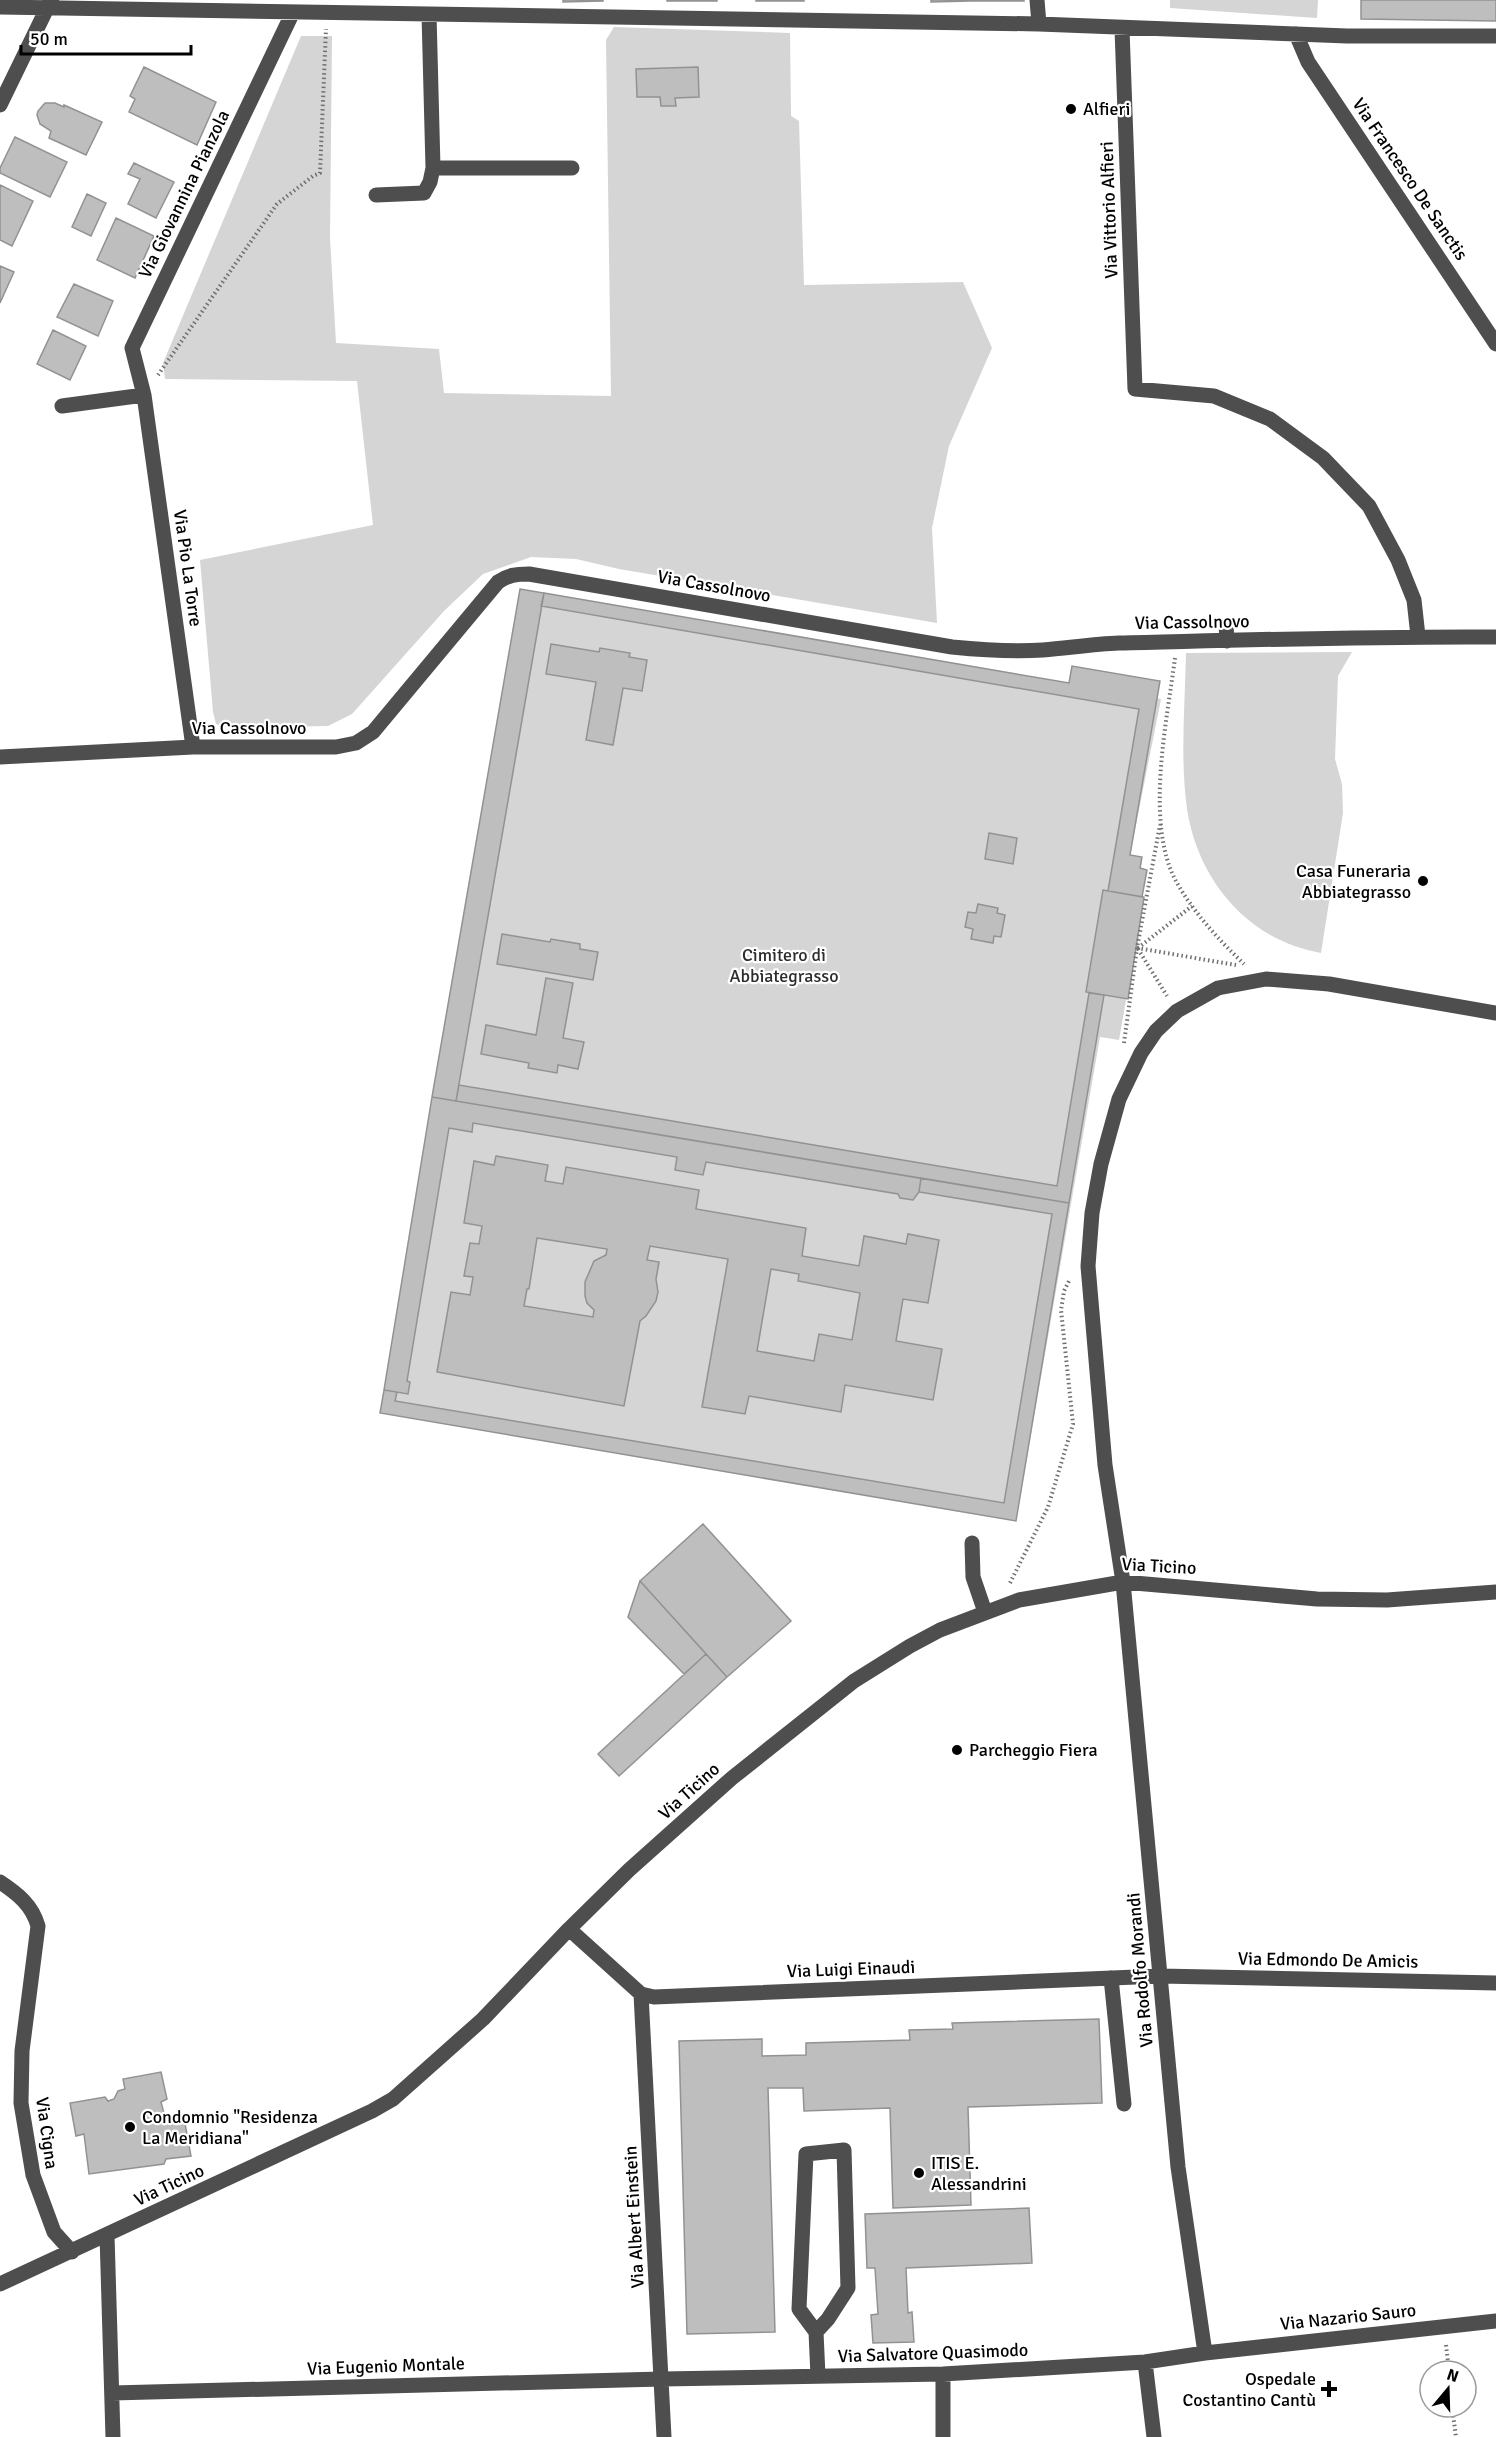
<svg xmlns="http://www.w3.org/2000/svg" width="1496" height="2437" font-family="Signika,sans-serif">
  <rect width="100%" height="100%" fill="#fff"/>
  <!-- green -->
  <path fill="#d5d5d5" d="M1170,0H1318L1317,18L1170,8Z
    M614,27L790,33L791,116L799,121L804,285L963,282L992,348L949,446L932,528L937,623L619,569L576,559L531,557L483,574L444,611L352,714L328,726L229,728L216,724L213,712L200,560L373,525L357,381L165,379L163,363L301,36H332L330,238L336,343L439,349L444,393L611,396L606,40Z
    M520,589L1161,699L1130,855L1142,857L1141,868L1147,870L1142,897H1144L1119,1040L1100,1037L1016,1521L380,1413Z
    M1352,652L1338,676L1335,759L1342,784L1343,813L1321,953C1249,941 1198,881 1187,809C1180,758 1185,705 1186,653Z"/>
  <!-- building -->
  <path fill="#bebebe" stroke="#929292" stroke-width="1.5" fill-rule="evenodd" d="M563,0H603V1L563,2Z
    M667,0H717V1H667Z
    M756,0H804V1H756Z
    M931,0H970V1L931,2Z
    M970,0H1024V1H970Z
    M1361,0H1496V21L1361,19Z
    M144,67L216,102L197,145L129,112L135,99L130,96Z
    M698,67L699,97L675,98L676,106H661L660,97H637L636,69Z
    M45,103H55L64,107V105L102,122L86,155L49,138L51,131L40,124L37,115L38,111Z
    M15,137L67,162L50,197L0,173V168Z
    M134,163L174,182L156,218L128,204L140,179L128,174Z
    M0,185L33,201L12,246L0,240Z
    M87,194L106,203L91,236L72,227Z
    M116,218L154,236L135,278L97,260Z
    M0,266L14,272L0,303Z
    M74,284L113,301L98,336L57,317Z
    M53,330L86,346L70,380L37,364Z
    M520,589L544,593L456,1101L432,1097Z
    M544,593L1069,683L1072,666L1160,681L1130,855L1142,857L1140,868L1147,870L1142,897L1108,891L1139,709L541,606Z
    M551,644L599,652L600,648L630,653L629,657L647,660L642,691L623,688L613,745L586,740L596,682L546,674Z
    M989,833L1017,838L1013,864L985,859Z
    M1103,890L1144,897L1128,999L1086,992Z
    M978,904L998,908L997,913L1005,915L1001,937L994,936L993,943L971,939L973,929L965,927L968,912L976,913Z
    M502,934L550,942L551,939L580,944V949L598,952L593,980L497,964Z
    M546,978L573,983L563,1038L584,1042L578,1069L558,1065L557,1073L528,1068L529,1063L481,1054L486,1025L536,1035Z
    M1089,993L1104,995L1069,1203L456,1101L459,1085L1057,1186Z
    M432,1097L921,1178L919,1192L913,1200L900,1198L898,1194L706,1162L703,1175L675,1170L677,1157L473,1123L472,1132L449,1128L407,1381L410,1382L408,1394L384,1390Z
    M496,1156L548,1165L545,1181L563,1184L566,1167L699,1190L696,1209L806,1228L802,1256L859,1266L864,1236L906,1244L908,1234L939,1240L928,1303L903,1299L896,1341L942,1349L933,1400L845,1385L841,1412L749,1396L745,1414L702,1407L728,1259L650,1246L647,1260L659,1262L656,1279L658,1292L656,1301L646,1316L640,1321L624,1406L437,1372L451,1292L470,1295L473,1277L464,1276L470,1243L479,1244L482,1226L464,1223L474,1161L494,1165ZM537,1238L607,1249L606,1255L594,1261L585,1282V1296L587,1303L594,1310L593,1317L524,1306L527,1289H529ZM771,1269L799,1274L798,1281L860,1293L852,1340L819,1334L814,1361L757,1351Z
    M921,1178L1069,1203L1016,1521L380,1413L384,1390L397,1392L395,1401L1004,1503L1052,1214L919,1192Z
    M703,1524L791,1621L727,1677L640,1581Z
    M640,1581L706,1654L684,1674L628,1617Z
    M706,1654L727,1677L619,1776L598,1754Z
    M1099,2019L1102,2103L968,2107L971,2205L893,2208L890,2108L804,2111L803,2088H768L775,2332L687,2334L679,2041L762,2039V2056L806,2055V2043L910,2040L909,2030L953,2029L952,2023Z
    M161,2072L167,2099L161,2102L166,2121L184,2118L191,2156L166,2159L164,2164L89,2174L84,2134L76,2136L70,2103L105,2097L108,2101L114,2099L118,2091L125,2089L123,2079Z
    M1029,2208L1032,2263L906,2268L908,2313L912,2312L914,2342L873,2343L871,2315L878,2314L875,2268H867L865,2214Z"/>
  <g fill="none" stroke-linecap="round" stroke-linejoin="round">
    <!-- path -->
    <path stroke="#707070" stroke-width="4" stroke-dasharray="1.5 3" stroke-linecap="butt" d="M158,375L277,204L313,176L320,173L326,29
      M1175,658C1167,721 1144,825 1177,883C1195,914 1218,939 1244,964
      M1137,948L1236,965
      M1138,948L1192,906
      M1138,949L1167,996
      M1124,1043L1137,948L1160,825
      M1010,1583L1048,1507L1073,1424L1061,1310L1064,1291L1070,1279
      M1446,2345L1449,2371
      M1452,2407L1456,2437"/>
    <!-- minor -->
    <path stroke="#4e4e4e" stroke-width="15" d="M1037,0L1039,24
      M0,7L1039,24L1347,36H1496
      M1122,29L1135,389L1214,396L1270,419L1323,458L1369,506L1398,560L1414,600L1418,636
      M1296,34L1308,62L1496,344
      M0,105L51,0
      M433,168H572
      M376,195L424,193L430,182L433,168L429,14
      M62,406L144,395
      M1226,625L1227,641
      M193,747L144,395L132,348L293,12
      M0,757L193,747H336L356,743L373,732L498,582C508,575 516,574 529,574L952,647C982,650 1012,652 1043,650C1068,648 1094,644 1119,643C1245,640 1370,636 1496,637
      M972,1543L973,1577L985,1612
      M0,1882C18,1894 32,1905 38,1926L22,2051L21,2103L33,2175L54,2232L72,2252
      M569,1929L641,1994L654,1997L1160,1976L1496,1983
      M1111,1978L1124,2104
      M641,1994L664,2437
      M107,2235L113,2437
      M0,2284L372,2111L393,2099L483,2019L569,1929L629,1870L732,1778L854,1681L910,1646L940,1630L1019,1600L1123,1582L1317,1599L1387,1600L1496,1592
      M816,2332L828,2319L848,2288L844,2150L806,2154L799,2309L816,2332L818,2376
      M1205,2353L1178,2167L1123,1582L1105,1465L1088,1266L1092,1213L1101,1164L1119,1099L1141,1053L1156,1031L1177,1011L1218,988L1266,979L1329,984L1496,1013
      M1145,2362L1154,2437
      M112,2393L662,2379L943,2374L1145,2362L1205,2353L1496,2321
      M943,2437V2374"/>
  </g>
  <!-- markers -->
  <g fill="#000" stroke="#fff" stroke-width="2">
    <circle cx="1071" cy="109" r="6"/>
    <circle cx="1423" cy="881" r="6"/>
    <circle cx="957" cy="1750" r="6"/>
    <circle cx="130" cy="2127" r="6"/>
    <circle cx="919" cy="2173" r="6"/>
    <path d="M1326 2380h6v6h6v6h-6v6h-6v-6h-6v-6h6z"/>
  </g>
  <g text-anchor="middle" stroke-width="4.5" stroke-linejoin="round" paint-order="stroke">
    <!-- poi labels -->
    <g font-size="18" fill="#000" stroke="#fff" text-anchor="start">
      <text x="1083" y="115">Alfieri</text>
      <text x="1411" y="877" text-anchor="end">Casa Funeraria<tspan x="1411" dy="21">Abbiategrasso</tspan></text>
      <text x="969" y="1756">Parcheggio Fiera</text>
      <text x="142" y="2123">Condomnio "Residenza<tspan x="142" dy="21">La Meridiana"</tspan></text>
      <text x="931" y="2169">ITIS E.<tspan x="931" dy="21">Alessandrini</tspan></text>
      <text x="1316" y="2385" text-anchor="end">Ospedale<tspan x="1316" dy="21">Costantino Cantù</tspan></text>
    </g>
    <!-- street labels -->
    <g font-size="18" fill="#000" stroke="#fff">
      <text transform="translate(1410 179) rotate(56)" y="6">Via Francesco De Sanctis</text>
      <text transform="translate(184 194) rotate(-64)" y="6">Via Giovannina Pianzola</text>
      <text transform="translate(1109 210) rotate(-92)" y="6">Via Vittorio Alfieri</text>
      <text transform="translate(188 568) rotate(82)" y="6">Via Pio La Torre</text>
      <text transform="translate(714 586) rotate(10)" y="6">Via Cassolnovo</text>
      <text transform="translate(1192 622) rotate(-1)" y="6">Via Cassolnovo</text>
      <text x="249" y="734">Via Cassolnovo</text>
      <text transform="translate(1159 1566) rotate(3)" y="6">Via Ticino</text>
      <text transform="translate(689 1791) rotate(-42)" y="6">Via Ticino</text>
      <text transform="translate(1328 1960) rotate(1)" y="6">Via Edmondo De Amicis</text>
      <text transform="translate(851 1969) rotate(-2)" y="6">Via Luigi Einaudi</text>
      <text transform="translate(1140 1970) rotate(-95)" y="6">Via Rodolfo Morandi</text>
      <text transform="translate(47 2133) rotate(82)" y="6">Via Cigna</text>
      <text transform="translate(169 2185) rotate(-25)" y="6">Via Ticino</text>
      <text transform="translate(634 2217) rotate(-93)" y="6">Via Albert Einstein</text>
      <text transform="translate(1348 2317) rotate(-6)" y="6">Via Nazario Sauro</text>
      <text transform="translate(933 2353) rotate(-2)" y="6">Via Salvatore Quasimodo</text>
      <text transform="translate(386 2366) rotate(-2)" y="6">Via Eugenio Montale</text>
    </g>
    <!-- park labels -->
    <g font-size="18" fill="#2c2c2c" stroke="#fff">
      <text x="784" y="961">Cimitero di<tspan x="784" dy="21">Abbiategrasso</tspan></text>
    </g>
  </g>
  <!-- north arrow -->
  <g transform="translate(1448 2389) rotate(19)"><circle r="28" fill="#ffffff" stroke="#999999" stroke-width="1.5"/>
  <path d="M0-4.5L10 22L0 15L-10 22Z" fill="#000000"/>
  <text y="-9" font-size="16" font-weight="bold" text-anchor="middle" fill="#000000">N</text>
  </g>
  <!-- scale -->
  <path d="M21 45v9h170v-9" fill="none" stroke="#000000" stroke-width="3"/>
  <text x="30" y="45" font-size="18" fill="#000000" stroke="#ffffff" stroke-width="4.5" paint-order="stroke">50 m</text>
</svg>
